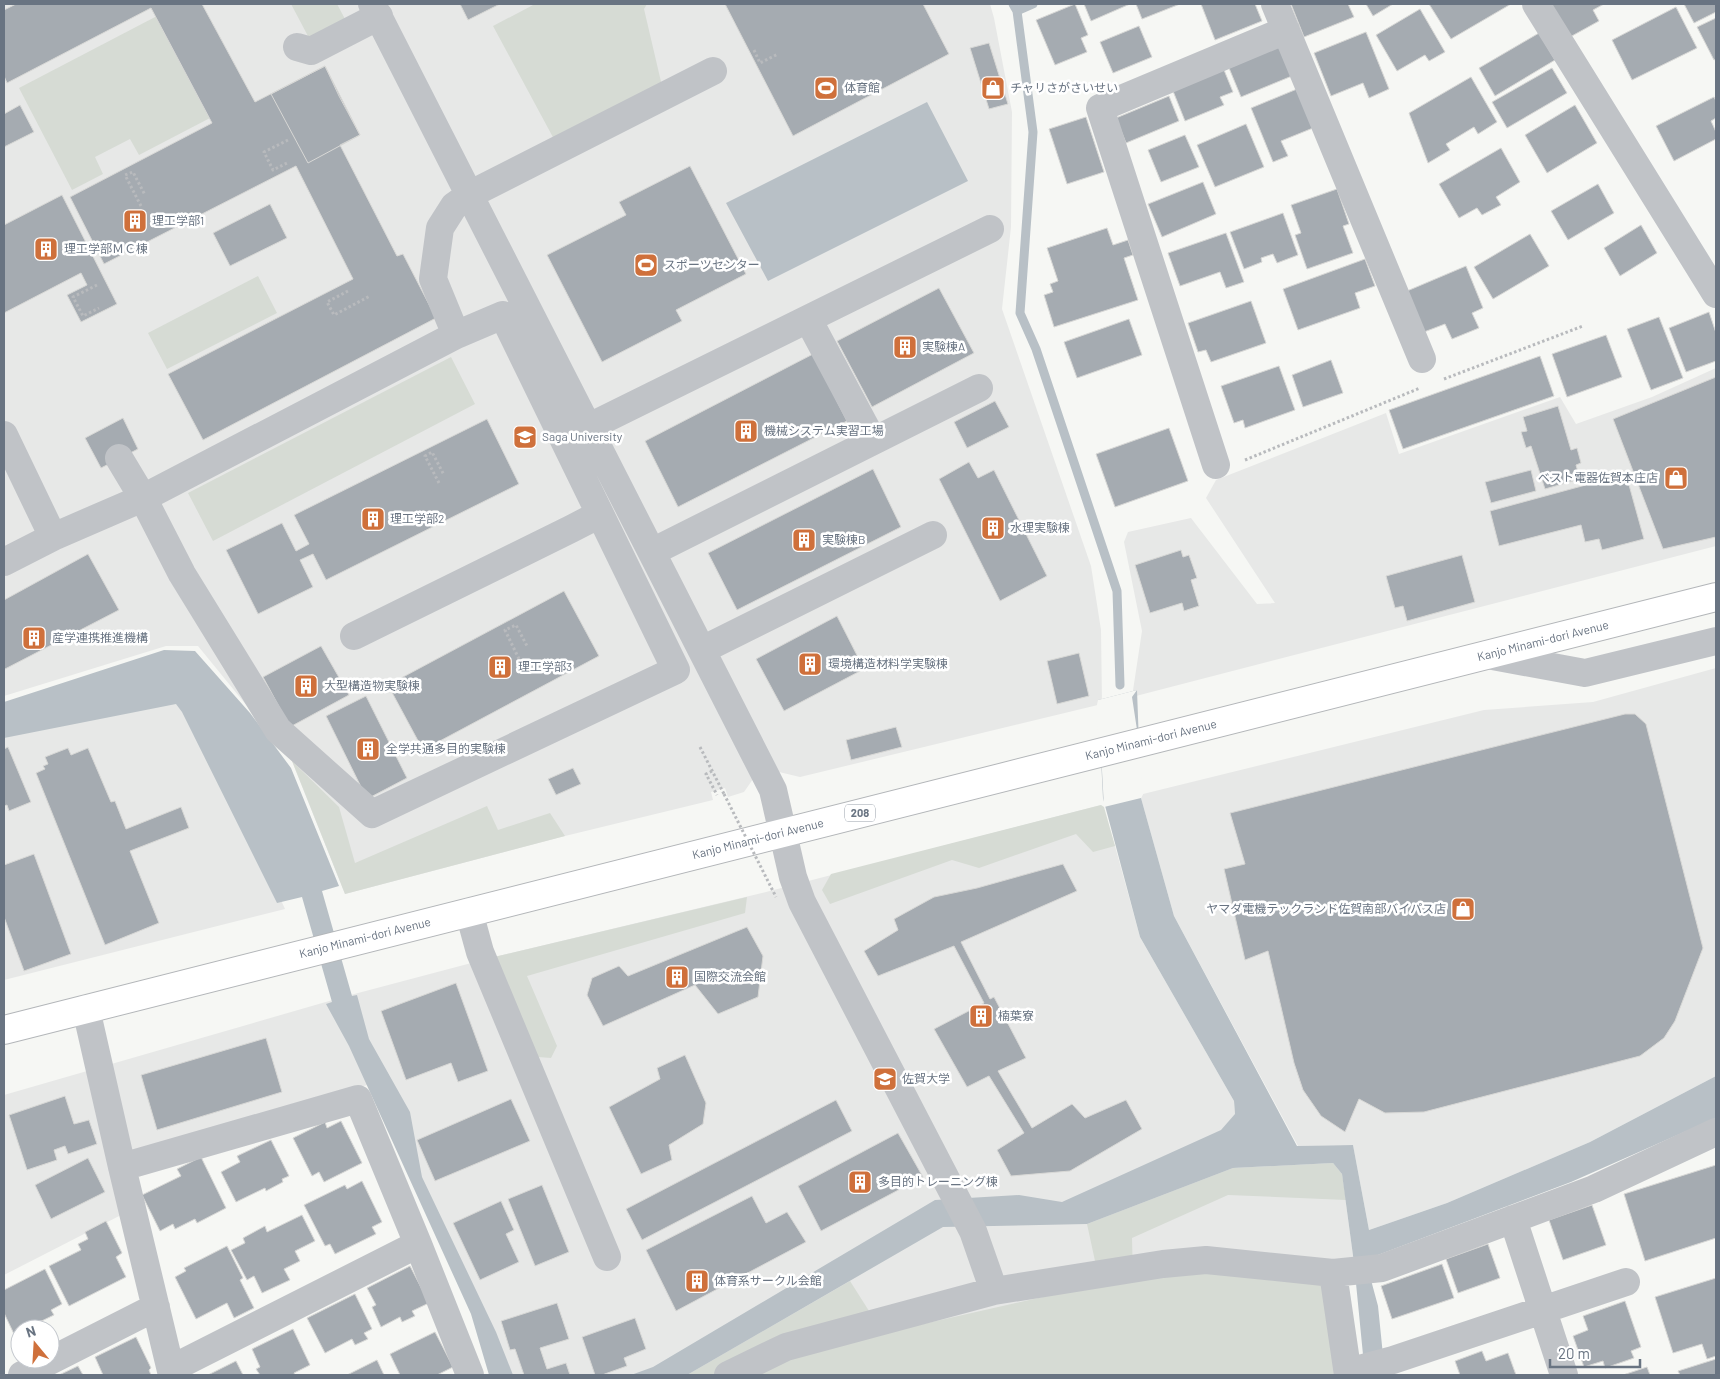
<svg xmlns="http://www.w3.org/2000/svg" width="1720" height="1379" font-family="Barlow,'Noto Sans JP',sans-serif">
  <rect width="100%" height="100%" fill="#f6f7f4"/>
  <!-- built -->
  <path fill="#e7e8e7" d="M4,4H990L994,18L1012,112L1011,227L1002,309L1091,566L1101,630L1102,704L800,777L779,772L753,779L744,792L728,797L725,788L711,792L713,800L565,836L345,894L292,761L198,646H166L4,696Z
    M1716,368V546L1132,697L1142,631L1124,542L1128,532L1191,518L1257,604L1275,603L1206,498L1216,480L1386,413L1399,454L1560,397L1576,424L1652,397Z
    M1716,668V1076L1590,1142L1447,1203L1369,1230L1353,1145L1298,1146L1174,916L1141,798L1143,794L1484,710L1593,702Z
    M188,694L285,909L4,980V730Z
    M1101,805L1115,846L1140,937L1234,1101L1235,1114L1233,1168L1333,1163L1342,1174L1354,1263L1326,1284L1338,1375H496L377,1082L113,1163L125,1213L4,1275V1095L343,997L494,957L766,892Z"/>
  <!-- green -->
  <path fill="#d6dbd4" d="M291,4H337L345,19L309,38Z
    M535,4H647L644,9L662,86L555,141L493,26Z
    M157,16L210,118L139,155L130,139L95,157L103,174L72,190L19,88Z
    M258,276L277,313L167,369L148,333Z
    M451,357L475,404L213,541L188,493Z
    M292,761L339,807L355,863L487,806L498,830L550,813L565,836L345,894Z
    M1101,805L1104,807L1115,846L1093,852L1076,834L979,868L952,860L830,904L822,890L831,874Z
    M747,897L745,913L527,976L557,1046L551,1058L538,1057L494,957Z
    M1333,1163L1342,1174L1346,1200L1228,1195L1132,1238L1133,1279L1207,1271L1326,1284L1338,1375H687L850,1281L883,1333L1100,1284L1087,1224L1233,1168Z"/>
  <!-- water -->
  <path fill="#b8c0c6" d="M927,102L968,181L768,281L726,203Z
    M164,650L195,651L250,713L291,768L339,886L322,891L352,996L357,995L369,1039L410,1112L422,1177L496,1332L513,1375H489L471,1314L349,1046L326,1004L332,1002L302,897L277,903L182,712L176,704L4,738V702Z
    M1137,690L1141,798L1174,916L1297,1146L1353,1145L1369,1230L1447,1203L1590,1142L1716,1076V1118L1571,1182L1370,1258L1371,1280L1378,1306L1385,1375H1365L1354,1263L1342,1174L1333,1163L1233,1168L1087,1224L943,1227L687,1375H631L653,1367L935,1200L1019,1195L1062,1202L1221,1130L1235,1114L1234,1101L1140,937L1103,798L1098,700Z"/>
  <!-- pier -->
  <path fill="#f6f7f4" d="M1137,690L1132,697L1139,743L1143,794L1141,798L1104,807L1101,752L1097,725L1096,709L1098,700Z"/>
  <g fill="none" stroke-linecap="round" stroke-linejoin="round">
    <!-- stream -->
    <path stroke="#b8c0c6" stroke-width="9" d="M1013,4L1017,11L1033,132L1020,313L1036,349L1117,591L1120,685
      M1017,11L1033,4"/>
  </g>
  <!-- building -->
  <path fill="#a5abb1" stroke="#d8d8d6" d="M16,4H202L255,102L325,66L339,96L360,135L340,145L397,256L403,254L436,318L203,440L168,374L353,279L296,166L104,264L70,197L212,123L151,8L7,83L4,76V10Z
    M460,4H500L468,20Z
    M725,4H923L949,54L793,136Z
    M1075,4L1088,35L1081,38L1087,52L1055,65L1036,20Z
    M1084,4H1130L1091,21Z
    M1136,4H1180L1142,19Z
    M1201,4H1255L1262,21L1215,40Z
    M1291,4H1348L1354,17L1304,37Z
    M1366,4H1393L1373,16Z
    M1429,4H1511L1451,39Z
    M1551,4H1604L1593,10L1599,21L1570,37Z
    M1684,4H1716V12L1694,23Z
    M1676,7L1697,48L1632,80L1612,40Z
    M1420,9L1445,52L1429,61L1425,55L1397,71L1376,35Z
    M1716,18V59L1714,60L1697,27Z
    M1139,26L1152,57L1113,73L1100,42Z
    M1366,32L1389,89L1369,98L1363,83L1331,96L1314,53Z
    M1539,33L1555,60L1495,96L1479,68Z
    M989,43L1008,104L989,109L970,48Z
    M1280,46L1292,76L1241,97L1229,68Z
    M325,66L360,135L308,163L271,94Z
    M1552,68L1567,93L1507,128L1492,102Z
    M1224,70L1233,92L1220,97L1224,105L1185,121L1173,91Z
    M1471,77L1497,122L1478,134L1474,127L1446,144L1450,150L1428,163L1409,113Z
    M1297,89L1313,128L1281,141L1288,156L1273,162L1251,108Z
    M1169,96L1179,121L1126,143L1116,118Z
    M1714,97L1716,101V118L1711,121L1716,132V139L1674,161L1656,126Z
    M20,105L34,132L4,147V114Z
    M1575,105L1597,143L1547,173L1525,135Z
    M1086,117L1104,172L1067,184L1049,129Z
    M1246,124L1264,167L1215,187L1197,145Z
    M1185,135L1199,167L1161,182L1148,150Z
    M1501,148L1520,182L1496,197L1501,205L1482,215L1477,208L1459,218L1439,184Z
    M690,166L746,274L676,310L682,321L602,362L547,255L626,215L619,202Z
    M1203,182L1216,214L1162,237L1148,204Z
    M1598,184L1614,213L1568,240L1551,211Z
    M1337,189L1349,224L1343,226L1353,253L1307,269L1295,235L1301,233L1291,205Z
    M62,195L117,304L81,322L67,295L87,285L81,273L4,313V225Z
    M270,204L287,238L230,266L213,233Z
    M1283,213L1298,255L1277,263L1273,254L1261,258L1262,262L1244,269L1230,232Z
    M1641,225L1657,253L1620,276L1604,248Z
    M1107,228L1113,245L1128,240L1133,255L1124,258L1138,300L1054,327L1044,295L1053,292L1050,284L1058,281L1047,248Z
    M1226,233L1244,282L1226,288L1220,272L1180,286L1168,253Z
    M1530,234L1549,266L1493,299L1474,267Z
    M1365,259L1375,286L1355,293L1360,308L1298,330L1283,289Z
    M1466,266L1483,308L1472,313L1479,328L1452,339L1445,324L1424,332L1407,291Z
    M939,288L974,353L872,407L837,341Z
    M1251,301L1266,343L1211,362L1206,350L1198,352L1188,323Z
    M1709,312L1716,333V361L1686,372L1669,328Z
    M1659,317L1683,378L1651,390L1627,329Z
    M1129,319L1142,355L1077,378L1064,342Z
    M1606,335L1622,377L1567,397L1552,354Z
    M813,354L847,421L678,507L645,441Z
    M1540,356L1554,396L1403,449L1389,410Z
    M1331,360L1343,393L1303,407L1292,375Z
    M1279,366L1295,410L1245,428L1243,420L1234,423L1221,386Z
    M1716,377V537L1663,549L1613,419Z
    M995,401L1009,427L967,448L954,422Z
    M1558,406L1571,450L1577,448L1581,463L1576,465L1580,479L1545,489L1531,446L1526,448L1521,432L1527,431L1523,417Z
    M123,418L138,449L101,468L85,438Z
    M487,419L519,484L326,580L313,554L300,560L313,587L258,614L226,550L282,523L296,551L309,544L294,515Z
    M1169,428L1188,481L1115,507L1096,454Z
    M969,462L978,478L994,470L1047,576L1000,601L939,479Z
    M873,469L901,527L737,610L708,553Z
    M1531,470L1536,491L1491,503L1485,482Z
    M1626,474L1644,539L1602,550L1599,539L1585,542L1581,525L1499,546L1490,511Z
    M1181,550L1183,557L1189,555L1197,578L1191,580L1199,606L1184,611L1182,603L1150,613L1135,565Z
    M88,554L119,610L5,669L4,666V600Z
    M1462,555L1475,602L1407,621L1403,606L1395,608L1386,576Z
    M564,591L599,656L423,750L388,685Z
    M837,616L864,669L784,711L756,659Z
    M321,646L349,695L290,727L263,677Z
    M1079,653L1089,696L1057,704L1047,661Z
    M366,696L407,778L367,799L326,716Z
    M1625,714H1635L1646,724L1703,948L1675,1021L1664,1038L1640,1056L1424,1112L1385,1113L1359,1099L1345,1132L1321,1116L1303,1090L1294,1063L1268,951L1245,960L1224,869L1245,864L1230,813Z
    M896,727L902,747L851,760L846,740Z
    M8,747L31,802L9,811L7,805L4,806V749Z
    M68,748L71,755L88,748L111,802L115,801L126,829L181,807L189,828L130,851L159,923L105,945L36,773L45,769L43,766L48,764L45,757Z
    M573,768L581,784L556,795L548,779Z
    M34,854L71,954L24,971L4,917V865Z
    M1063,864L1077,891L961,942L990,999L994,997L1026,1058L998,1071L1032,1128L1072,1104L1085,1118L1126,1100L1142,1129L1070,1171L1011,1176L997,1150L1024,1133L989,1076L967,1087L934,1029L984,1003L954,946L878,976L864,951L898,930L894,919L934,897L977,888Z
    M747,927L763,956L758,997L718,1014L695,985L603,1026L587,995L592,978L619,966L628,976Z
    M456,983L488,1071L458,1082L451,1063L406,1080L381,1011Z
    M266,1038L282,1092L157,1130L141,1075Z
    M685,1055L706,1103L703,1124L669,1145L672,1160L641,1174L609,1107L660,1079L657,1068Z
    M65,1096L74,1124L89,1120L97,1144L68,1154L65,1146L54,1150L57,1160L27,1170L9,1115Z
    M511,1099L530,1141L435,1181L417,1140Z
    M836,1100L852,1131L642,1240L626,1209Z
    M341,1121L362,1163L324,1182L319,1172L312,1176L293,1138L325,1122L327,1128Z
    M898,1133L923,1177L821,1231L798,1186Z
    M271,1140L289,1176L282,1179L283,1182L266,1191L265,1188L236,1202L221,1172L240,1162L237,1156Z
    M201,1157L226,1208L197,1223L195,1219L175,1229L173,1224L160,1231L142,1195L181,1176L177,1169Z
    M88,1158L105,1192L51,1219L35,1185Z
    M1716,1165V1238L1645,1261L1624,1194Z
    M362,1181L382,1222L372,1227L376,1234L335,1254L330,1244L325,1246L304,1205L345,1185L347,1189Z
    M542,1185L569,1252L535,1266L508,1199Z
    M752,1196L766,1223L787,1212L806,1242L676,1311L646,1250Z
    M501,1201L514,1230L506,1234L519,1262L480,1280L453,1223Z
    M1592,1205L1606,1245L1563,1260L1549,1220Z
    M302,1215L315,1241L295,1251L300,1261L284,1269L290,1280L262,1293L254,1276L247,1280L231,1250L245,1243L243,1238L265,1226L267,1232Z
    M106,1221L122,1253L116,1257L126,1277L69,1306L49,1266L81,1250L78,1244L88,1239L85,1232Z
    M1488,1244L1500,1278L1458,1293L1446,1259Z
    M227,1246L243,1278L240,1280L254,1308L234,1318L227,1303L196,1319L175,1277L186,1271L184,1268Z
    M1442,1264L1454,1298L1392,1319L1381,1286Z
    M410,1266L429,1303L412,1311L415,1316L402,1322L400,1317L381,1327L372,1307L376,1305L367,1288Z
    M45,1269L62,1304L51,1310L54,1315L25,1329H20V1332L14,1334L4,1313V1290Z
    M1716,1278V1356L1707,1359L1702,1344L1673,1353L1655,1297Z
    M355,1294L372,1329L364,1333L368,1339L355,1345L352,1339L325,1353L307,1318Z
    M1625,1301L1641,1347L1631,1351L1634,1358L1605,1368L1603,1361L1584,1367L1573,1336L1588,1330L1583,1316Z
    M557,1303L569,1339L540,1348L547,1369L566,1363L570,1375H524L515,1349L510,1350L501,1321Z
    M635,1318L646,1349L624,1358L627,1366L602,1375H595L582,1337Z
    M293,1329L310,1365L294,1373L295,1375H260L256,1369L260,1367L252,1349Z
    M435,1332L453,1367L437,1375H400L390,1354Z
    M136,1337L151,1368L149,1370L151,1375H103L95,1357Z
    M1482,1351L1486,1361L1508,1353L1516,1375H1460L1455,1361Z
    M1716,1359V1375H1680L1678,1371Z
    M377,1360L384,1375H347Z
    M236,1361L243,1375H208Z
    M78,1366L83,1375H59Z
    M1647,1367L1650,1375H1623Z"/>
  <g fill="none" stroke-linecap="round" stroke-linejoin="round">
    <!-- highway casing -->
    <g stroke="#b3b6b9" stroke-width="30">
      <path id="highway" d="M4,1030L1716,597"/>
    </g>
    <!-- path -->
    <path stroke="#b8babd" stroke-width="3" stroke-dasharray="2.5 2.5" stroke-linecap="butt" d="M754,50L760,63L778,54
      M288,140L264,152L273,170L289,162
      M141,206L125,175L133,172L145,195
      M97,285L73,297L83,316L99,308
      M348,291L327,302L334,315L370,296
      M1444,379L1583,326
      M1245,460L1420,388
      M439,483L425,456L432,452L444,475
      M519,659L505,630L516,625L527,646
      M700,747L724,794
      M712,771L706,774L717,795"/>
    <!-- minor -->
    <path stroke="#c0c3c7" stroke-width="28" d="M372,4L773,790L793,877L802,902L973,1231L994,1291L1163,1264L1206,1260L1333,1273L1348,1375
      M1275,4L1422,359
      M1536,4L1716,294
      M297,47L311,51L379,16
      M808,319L873,441
      M456,335L433,279L440,228L454,206L471,194L713,71
      M589,427L990,229
      M4,435L53,537L143,498L456,335L503,315L676,670L372,814L278,730L182,574L143,498L119,458
      M1216,465L1100,108L1286,30
      M652,552L979,388
      M4,562L53,537
      M354,636L571,529L600,514
      M702,650L933,535
      M1487,655L1585,673L1716,641
      M469,912L480,952L607,1257
      M86,1009L122,1167L172,1375
      M122,1167L358,1099L418,1244L470,1375
      M1513,1219L1564,1375
      M1333,1273L1382,1268L1594,1189L1716,1132
      M171,1369L418,1244
      M1348,1372L1393,1360L1626,1282
      M22,1375L156,1307
      M728,1375L786,1347L994,1291"/>
    <!-- highway -->
    <use href="#highway" stroke="#fff" stroke-width="28"/>
    <!-- path-bridge -->
    <path stroke="#b8babd" stroke-width="3" stroke-dasharray="2.5 2.5" stroke-linecap="butt" d="M724,794L776,897"/>
  </g>
  <!-- icons -->
  <defs>
    <g id="stadium-square" transform="scale(1.25)"><rect x="-9" y="-9" width="18" height="18" rx="4" fill="#cf703b" stroke="#fff"/><path d="M0-5a6.5 5 0 1 0 0 10a6.5 5 0 1 0 0-10ZM-3.5-1.8h7v3.6h-7Z" fill="#fff"/></g>
    <g id="shop-square" transform="scale(1.25)"><rect x="-9" y="-9" width="18" height="18" rx="4" fill="#cf703b" stroke="#fff"/><path d="M-5-2.5h2.3a2.7 3.5 0 0 1 5.4 0H5L5.5 6h-11ZM-1.5-2.5h3a1.5 2.3 0 0 0-3 0Z" fill="#fff"/></g>
    <g id="building-square" transform="scale(1.25)"><rect x="-9" y="-9" width="18" height="18" rx="4" fill="#cf703b" stroke="#fff"/><path d="M-4-6H4V6H1V3H-1V6H-4ZM-2.5-4.3h1.7v1.8h-1.7ZM.8-4.3h1.7v1.8H.8ZM-2.5-1h1.7V.8h-1.7ZM.8-1h1.7V.8H.8Z" fill="#fff"/></g>
    <g id="university-square" transform="scale(1.25)"><rect x="-9" y="-9" width="18" height="18" rx="4" fill="#cf703b" stroke="#fff"/><path d="M0-5L7-2L0 1L-7-2ZM-4 1L0 2.5L4 1V4Q0 6-4 4Z" fill="#fff"/></g>
  </defs>
  <g fill-rule="evenodd">
    <use href="#stadium-square" x="826" y="88"/>
    <use href="#shop-square" x="993" y="88"/>
    <use href="#building-square" x="135" y="221"/>
    <use href="#building-square" x="46" y="249"/>
    <use href="#stadium-square" x="646" y="265"/>
    <use href="#building-square" x="905" y="347"/>
    <use href="#building-square" x="746" y="431"/>
    <use href="#university-square" x="525" y="437"/>
    <use href="#shop-square" x="1676" y="478"/>
    <use href="#building-square" x="373" y="519"/>
    <use href="#building-square" x="993" y="528"/>
    <use href="#building-square" x="804" y="540"/>
    <use href="#building-square" x="34" y="638"/>
    <use href="#building-square" x="810" y="664"/>
    <use href="#building-square" x="500" y="667"/>
    <use href="#building-square" x="306" y="686"/>
    <use href="#building-square" x="368" y="749"/>
    <use href="#shop-square" x="1463" y="909"/>
    <use href="#building-square" x="677" y="977"/>
    <use href="#building-square" x="981" y="1016"/>
    <use href="#university-square" x="885" y="1079"/>
    <use href="#building-square" x="860" y="1182"/>
    <use href="#building-square" x="697" y="1281"/>
  </g>
  <g text-anchor="middle" stroke-width="5" stroke-linejoin="round" paint-order="stroke">
    <!-- shield labels -->
    <rect fill="#fff" stroke="#969ea8" stroke-width="1" x="845" y="804.5" width="30" height="17" rx="4"/>
    <g font-size="11" font-weight="bold" fill="#697482">
      <text x="860" y="817">208</text>
    </g>
    <!-- poi labels -->
    <g font-size="12" fill="#697482" stroke="#fff" text-anchor="start">
      <text x="844" y="92">体育館</text>
      <text x="1010" y="92">チャリさがさいせい</text>
      <text x="152" y="225">理工学部1</text>
      <text x="64" y="253">理工学部ＭＣ棟</text>
      <text x="664" y="269">スポーツセンター</text>
      <text x="922" y="351">実験棟A</text>
      <text x="764" y="435">機械システム実習工場</text>
      <text x="542" y="441">Saga University</text>
      <text x="1658" y="482" text-anchor="end">ベスト電器佐賀本庄店</text>
      <text x="390" y="523">理工学部2</text>
      <text x="1010" y="532">水理実験棟</text>
      <text x="822" y="544">実験棟B</text>
      <text x="52" y="642">産学連携推進機構</text>
      <text x="828" y="668">環境構造材料学実験棟</text>
      <text x="518" y="671">理工学部3</text>
      <text x="324" y="690">大型構造物実験棟</text>
      <text x="386" y="753">全学共通多目的実験棟</text>
      <text x="1446" y="913" text-anchor="end">ヤマダ電機テックランド佐賀南部バイパス店</text>
      <text x="694" y="981">国際交流会館</text>
      <text x="998" y="1020">楠葉寮</text>
      <text x="902" y="1083">佐賀大学</text>
      <text x="878" y="1186">多目的トレーニング棟</text>
      <text x="714" y="1285">体育系サークル会館</text>
    </g>
    <!-- street labels -->
    <g font-size="12" fill="#697482" stroke="#fff">
      <text transform="translate(1543 641) rotate(-14)" y="4">Kanjo Minami-dori Avenue</text>
      <text transform="translate(1151 740) rotate(-14)" y="4">Kanjo Minami-dori Avenue</text>
      <text transform="translate(758 839) rotate(-14)" y="4">Kanjo Minami-dori Avenue</text>
      <text transform="translate(365 938) rotate(-14)" y="4">Kanjo Minami-dori Avenue</text>
    </g>
  </g>
  <!-- border -->
  <rect width="1720" height="1379" fill="none" stroke="#697482" stroke-width="10"/>
  <!-- north arrow -->
  <g transform="translate(35 1344) rotate(342)"><circle r="24" fill="#ffffff" stroke="#c3c7cd"/>
  <path d="M0-4L9 19L0 12L-9 19Z" fill="#cf703b"/>
  <text y="-8" font-size="14" font-weight="bold" text-anchor="middle" fill="#697482">N</text>
  </g>
  <!-- scale -->
  <path d="M1550 1359v8h90v-8" fill="none" stroke="#697482" stroke-width="2.5"/>
  <text x="1558" y="1359" font-size="15" fill="#697482" stroke="#ffffff" stroke-width="4" paint-order="stroke">20 m</text>
</svg>
